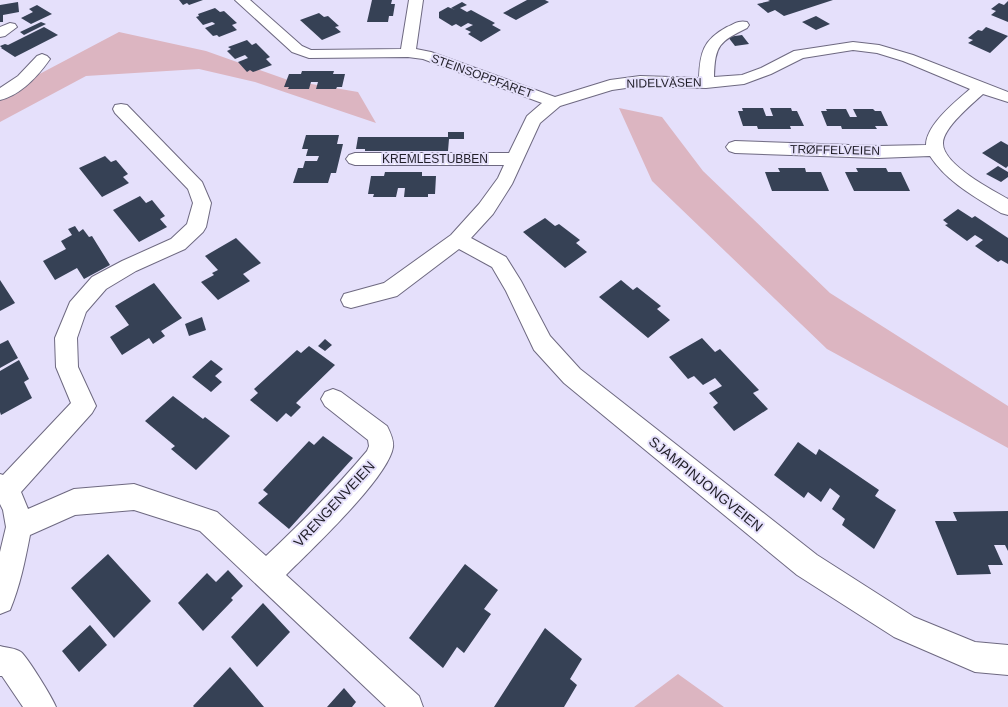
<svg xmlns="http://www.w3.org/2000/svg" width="1008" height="707" font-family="Arial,sans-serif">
  <rect width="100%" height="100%" fill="#e5e0fb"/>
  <!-- green -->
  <path fill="#dcb5c1" d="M119,32L206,51L288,80L358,92L376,123L255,82L199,69L86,76L0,122V97L13,88Z
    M619,108L662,117L703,171L830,293L1008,406V448L827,349L652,181Z
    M678,674L724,707H634Z"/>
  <!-- building -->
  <path fill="#364155" d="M179,0H203L189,5L187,3L183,5Z
    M372,0H392L391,4H395L393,16H389L388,22H367Z
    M527,0H545L549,2L516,20L503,13Z
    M768,0H833L784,16L775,10L768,13L757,4L770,1Z
    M1008,1V22L991,15L996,11L991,9L999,3L1004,5Z
    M18,2L19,12L3,15V22H0V5Z
    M462,2L467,5L460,8L467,12L471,10L495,23L492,25L501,30L481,42L468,34L471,32L465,29L473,25L468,23L461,27L456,24L452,26L439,18V12L448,7L455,10L451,8Z
    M37,5L52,14L31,24L21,18L33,12L29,9Z
    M215,8L220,12L224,11L237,23L232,25L237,30L219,37L217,35L213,36L205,28L215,24L214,23L212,22L203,25L196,17L199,16L198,14Z
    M319,13L324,17L328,16L339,26L335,27L341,32L322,40L300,20Z
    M816,16L830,24L816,30L802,22Z
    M41,22L46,24L24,35L20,32Z
    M44,27L58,35L15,57L1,48H2L0,46L5,44L8,45Z
    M986,27L1008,36L990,53L968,43L973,40L968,38L978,30L982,31Z
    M742,35L749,44L735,46L728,37Z
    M247,40L252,45L256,43L270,57L266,59L272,65L253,72L250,70L247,72L238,62L248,58L245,55L235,59L227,51L231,49L228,47Z
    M302,71H334L333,74H345L342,87H337L336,89H316L318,82H311L309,89H288L289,87H284L289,74H301Z
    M742,108H763L766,116H773L770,108H791L792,111H797L804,126H790L791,129H758L757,126H743L738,111H743Z
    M826,109H846L850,117H857L853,109H873L875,111H881L888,126H875L877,129H842L841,126H827L821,111H827Z
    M448,132H464V139H449L448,151H365V149H356L358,137H448Z
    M306,135H339L337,144H343L336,173H331L328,183H293L298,168H303L305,161H317L319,156H306L308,149H302Z
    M1001,141L1008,145V166L1006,168L982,153Z
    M105,156L111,162L116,160L128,174L123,177L129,183L102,197L79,168Z
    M998,166L1008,172V177L1001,182L986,174Z
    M778,168H805L806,172H821L829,191H772L765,172H780Z
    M856,168H886L888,172H901L910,191H854L845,172H858Z
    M385,172H422V176H436L435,194H428V197H404L405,188H398L396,197H373L374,194H368L371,176H384Z
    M140,196L146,203L152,200L165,216L160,219L167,227L139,242L113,210Z
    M958,209L972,218L975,216L1008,238V264L1001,260L998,262L975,246L983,240L975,235L967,241L945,225L948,224L943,220Z
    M545,218L555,226L559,224L580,240L576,243L587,252L565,268L523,232Z
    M75,226L79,232L83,229L89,237L92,236L110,265L84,279L77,268L55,280L43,261L66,249L61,241L72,235L68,229Z
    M236,238L261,263L243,274L250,281L218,300L201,282L214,275L212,273L218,270L205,256Z
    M0,280L15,303L0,311Z
    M621,280L633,290L637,287L661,306L657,309L670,320L648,338L599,297Z
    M154,283L182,318L161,331L165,336L153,344L149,338L122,355L110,337L129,325L115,306Z
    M202,317L206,330L189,336L185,324Z
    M702,338L715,352L720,349L759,390L753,393L768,409L734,431L713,407L718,403L709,393L722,386L715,378L703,385L694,376L688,379L669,357Z
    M325,339L332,345L325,351L318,346Z
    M8,340L18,358L0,368V344Z
    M309,346L335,365L296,403L301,407L291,417L286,413L277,422L250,400L258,393L254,389L297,350L301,353Z
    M19,360L29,379L24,382L32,398L1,415L0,412V371Z
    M211,360L223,369L215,376L222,382L211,392L192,377Z
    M173,396L203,419L205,417L230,436L196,470L171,449L175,446L145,421Z
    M323,436L353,458L289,529L258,503L268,494L263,490L309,441L314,445Z
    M798,442L816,455L819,449L879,490L875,496L896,510L874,549L842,525L845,519L832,509L840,496L830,488L821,502L808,492L804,498L774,475Z
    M1008,511V551L1005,545H994L1003,565H988L991,574L957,575L935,521H957L953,512Z
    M108,554L151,601L114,638L71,588Z
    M465,564L498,590L484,609L491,614L464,653L457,647L443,668L409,638Z
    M228,570L243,586L231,598L233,600L203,631L178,603L207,573L216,582Z
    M263,603L290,632L257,667L231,637Z
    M90,625L107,645L79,672L62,651Z
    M545,628L582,659L570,679L577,685L564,707H494Z
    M230,667L264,707H194L193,706Z
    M344,688L356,702L352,707H327Z"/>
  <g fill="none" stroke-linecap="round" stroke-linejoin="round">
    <!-- minor casing -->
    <g stroke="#6e6981" stroke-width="2">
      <path id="minor" d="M235,0H250L302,46L311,50L401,49L409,0H423L416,49L431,52L555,97L610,80L640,76L699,78C700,53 703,40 727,27C734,24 739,20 747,22L749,25L747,28C719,42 715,45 714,77L742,75L761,68L794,51L853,42L879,45L913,55L1008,92V102L983,94C972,104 943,128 943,143C942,164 992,190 1008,199V215L1001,213C975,197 947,182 930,156L878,158L735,153L729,151L726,147L729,143L735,141L878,146L926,145C926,125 956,101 970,89L903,61L877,53L853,50L803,58L771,74L744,84L706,88L640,86L612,90L560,106L540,123L512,184L493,214L471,238L506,257L521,281L550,336L580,369L817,555L914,617L975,642L1008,645V675L975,672L894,637L797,575L564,383L534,350L506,291L492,267L459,249L397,296L351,308L344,306L341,300L344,294L384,283L451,235L479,204L498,178L504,165H355L349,163L346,159L349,155L355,153H509L527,116L542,103L423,59L408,57L309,58L292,52Z
        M10,23L15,24L17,27L5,36L0,37V27Z
        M42,54L47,56L50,59C38,76 21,95 0,100V88L18,76L37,56Z
        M121,104L127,105L202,182L211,203L206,227L203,232L185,249L136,271L106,289L86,312L77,338L78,367L96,406L92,413L21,492L28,509L74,489L134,484L217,512L266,556C301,523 335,489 367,451L369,446L368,440L325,406L321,399L325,392L333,389L341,392L387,426C390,432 394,440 393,447C389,477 310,551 286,575L419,696L423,707H386L200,531L134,510L75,515L30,535C25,561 20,586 10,610L0,614V552L6,527L3,510L0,504V474L3,475L71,403L56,367L55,338L70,302L92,277L122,261L171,239L187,224L193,203L188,189L115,113L113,109L115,105Z
        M0,646C7,648 15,648 21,652C28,658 52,697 56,707H23L2,676H0Z"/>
    </g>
    <!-- minor -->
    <use href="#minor" fill="#fff" fill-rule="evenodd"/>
  </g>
  <g text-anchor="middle" stroke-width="4" stroke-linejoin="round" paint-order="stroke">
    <!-- far-street labels -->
    <g font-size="12" fill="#201e28" stroke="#e5e0fb">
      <text transform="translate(482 76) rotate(20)" y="4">STEINSOPPFARET</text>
      <text transform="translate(664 83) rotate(-1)" y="4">NIDELVÅSEN</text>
      <text transform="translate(835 150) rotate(1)" y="4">TRØFFELVEIEN</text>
      <text x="435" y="163">KREMLESTUBBEN</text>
    </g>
    <!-- street labels -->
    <g font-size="14" fill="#201e28" stroke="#e5e0fb">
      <text transform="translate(706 484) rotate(39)" y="5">SJAMPINJONGVEIEN</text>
      <text transform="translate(334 504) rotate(-47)" y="5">VRENGENVEIEN</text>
    </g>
  </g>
</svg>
